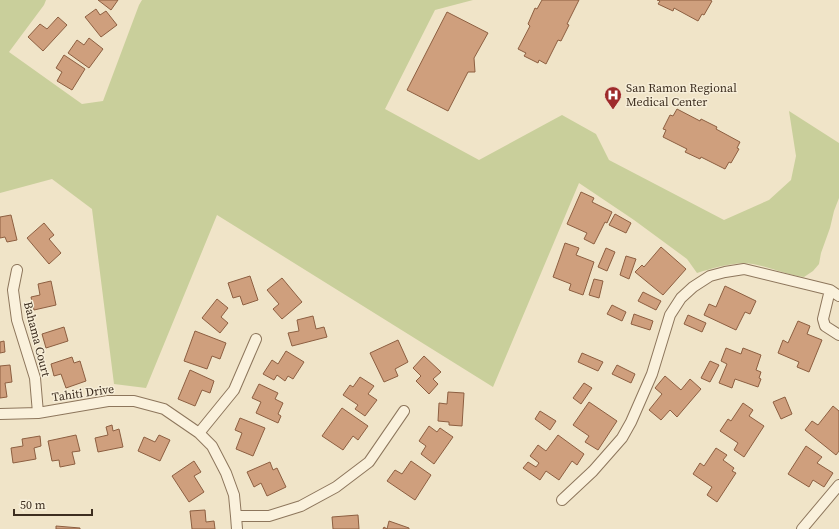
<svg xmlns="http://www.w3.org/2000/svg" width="839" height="529" font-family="'Source Serif 4',serif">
  <rect width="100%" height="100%" fill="#f0e4c8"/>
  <!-- green -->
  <path fill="#c9cf9b" d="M0,0H46L44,5L9,52L82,104L103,101L139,5L142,0H473L435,10L385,109L479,160L562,115L596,134L609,160L724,220L769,200L791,180L796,156L789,111L839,143V198L834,211L830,228L821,253L819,264L813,271L804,277C787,275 770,267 753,264C735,261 714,268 697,273L687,259L634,220L579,183L493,387L217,215L146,388L114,384L92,209L52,179L0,193Z"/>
  <!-- building -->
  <path fill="#cf9f7d" stroke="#8d5f41" d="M98,0H118L111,10Z
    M542,0H579L567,24L569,25L561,41L558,40L546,64L539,60L538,63L524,56L526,53L518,49L530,26L528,24L535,8L537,9Z
    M657,0H710L712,1L704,15L702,14L698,21L674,8L673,11L658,4L660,1Z
    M96,9L100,15L106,11L117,25L101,37L85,17Z
    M447,12L488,33L474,58L475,72H468L448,111L407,90Z
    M58,17L67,25L43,51L28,37L40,24L47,29Z
    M89,38L103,49L89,68L68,53L77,40L84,45Z
    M64,55L85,69L72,90L57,81L62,72L56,68Z
    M677,109L700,121L701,119L717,127L716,129L740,142L737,148L739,149L731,163L729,162L725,169L701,157L700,159L685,152L687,149L663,137L666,130L663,129L670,115L673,116Z
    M581,192L594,198L592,202L612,212L607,223L605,222L594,244L584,239L587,233L567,224Z
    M615,214L631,223L626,233L609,225Z
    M11,215L17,240L7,242L5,237L0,238V217Z
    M44,223L54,235L49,239L61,253L49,264L27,238Z
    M565,243L579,248L576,255L594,262L583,295L569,290L571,284L553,277Z
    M661,247L686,269L663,295L635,272L642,265L644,267Z
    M606,248L615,252L607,271L598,267Z
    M626,256L636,259L629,279L620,275Z
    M250,276L258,300L243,305L240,296L233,298L228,283Z
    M282,278L302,302L282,319L273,309L279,304L267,290Z
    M594,279L603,281L599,298L589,295Z
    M51,281L56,305L34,310L31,297L40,295L38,284Z
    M725,286L756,301L750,314L745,312L736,330L704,315L709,304L716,307Z
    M643,292L661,301L656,310L638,301Z
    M217,299L228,308L221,317L228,323L220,333L202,318Z
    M612,305L626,312L622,321L607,314Z
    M634,314L653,321L650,330L631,324Z
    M688,315L706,323L702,332L684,324Z
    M313,316L316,329L324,327L327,337L292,346L288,333L299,331L297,320Z
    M798,321L810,326L807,334L822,340L809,372L797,367L799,362L778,353L783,340L788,343Z
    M64,327L68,341L46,348L42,334Z
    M195,331L226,343L220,359L212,356L207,369L184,361Z
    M398,340L408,362L395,369L398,376L384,382L370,353Z
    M4,341L5,352L0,353V342Z
    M726,348L741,354L743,348L761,355L756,370L761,372L759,378L761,379L758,387L735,379L732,388L719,383L727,364L721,361Z
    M286,351L304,362L293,379L288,376L285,381L277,375L274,380L263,374L272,360L278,364Z
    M582,353L603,362L598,371L578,362Z
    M424,356L441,372L433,379L438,384L429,394L416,381L421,376L413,368Z
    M72,357L74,363L80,361L86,381L66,388L61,374L54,376L51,364Z
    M710,361L719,365L710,382L701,378Z
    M10,365L12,382L5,383L7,397L0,398V366Z
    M617,365L635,374L631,383L612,374Z
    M190,370L214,381L210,393L202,390L195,406L178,399Z
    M665,376L681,390L690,379L701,389L677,417L670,410L661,420L649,410L662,394L655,388Z
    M360,377L374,386L368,394L377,400L365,416L355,409L358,405L343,395L350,385L353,387Z
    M584,383L592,388L581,404L573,398Z
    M259,384L278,393L275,399L283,403L278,414L281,416L278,423L256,413L261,402L252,398Z
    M448,392L464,393L462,426L449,425V422L438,421L439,403L447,404Z
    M785,397L792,414L781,419L773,402Z
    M589,402L617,421L598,450L585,442L589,436L573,425Z
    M743,403L753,410L749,416L764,426L744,457L734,450L738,443L720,431L728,419L731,421Z
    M833,406L839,411V451L836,455L805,430L812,421L818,425Z
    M342,408L368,426L358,440L353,436L343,450L322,436Z
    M540,411L556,421L550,430L535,419Z
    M240,418L265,428L253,456L236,449L242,433L235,430Z
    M112,425L113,431L119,429L123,447L98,452L95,438L108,435L106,427Z
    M429,426L437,432L440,428L453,437L434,464L421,454L426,446L419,441Z
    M76,435L80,451L72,452L75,464L60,467L59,460L52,461L48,441Z
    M159,435L170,440L160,461L138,451L144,437L155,442Z
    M558,435L584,454L577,465L572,461L559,480L546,471L540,480L523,468L528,462L536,467L539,463L530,456L538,445L546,451Z
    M40,436L41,446L34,448L36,459L13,463L11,448L23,446L22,439Z
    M806,446L822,457L817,463L833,473L824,487L813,480L809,487L788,474Z
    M716,448L727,455L723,460L734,468L732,471L736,473L717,502L707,495L712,487L693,474L700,463L704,466Z
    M194,461L201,472L194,476L204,492L189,502L172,476Z
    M411,461L431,475L415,500L387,481L395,470L402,474Z
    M270,462L273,470L277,468L286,487L267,496L261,483L254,487L247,472Z
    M205,510L206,522L214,521L215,529H192L190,511Z
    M358,515L359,529H333L332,517Z
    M389,521L409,528V529H383L384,527L387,529Z
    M56,526L80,528V529H56Z"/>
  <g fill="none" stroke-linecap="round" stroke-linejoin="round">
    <!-- street casing -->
    <g stroke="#8d765c" stroke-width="12">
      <path id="street" d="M17,270L13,290L17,320L35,378L38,413
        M830,290L823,319L825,326L839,335
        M0,414L38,413L108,401H134L164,409L199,433L212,446L226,473L234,495L236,516L237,529
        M199,433L234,390L256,339
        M562,500L593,471L622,438L631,422L652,374L670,315L681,298L693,287L710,276L725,272L744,269L830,290L839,296
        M236,516H269L301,506L336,487L369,462L404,411
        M802,529L839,485"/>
    </g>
    <!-- street -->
    <use href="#street" stroke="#faf1dc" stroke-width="10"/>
  </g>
  <!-- icons -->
  <defs>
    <g id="hospital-pin" transform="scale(0.9)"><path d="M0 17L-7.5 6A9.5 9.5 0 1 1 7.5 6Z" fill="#9e2a2b" stroke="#f7eed8"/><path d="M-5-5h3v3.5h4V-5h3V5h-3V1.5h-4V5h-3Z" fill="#fff"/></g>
  </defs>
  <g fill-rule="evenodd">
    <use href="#hospital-pin" x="613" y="95"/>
  </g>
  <g text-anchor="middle" stroke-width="3" stroke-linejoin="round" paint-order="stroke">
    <!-- poi labels -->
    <g font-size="12" fill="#3d2e20" stroke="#f7eed8" text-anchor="start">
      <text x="626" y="92">San Ramon Regional<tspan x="626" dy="14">Medical Center</tspan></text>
    </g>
    <!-- street labels -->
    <g font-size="12" fill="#3d2e20" stroke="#f7eed8">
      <text transform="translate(37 339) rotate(76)" y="4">Bahama Court</text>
      <text transform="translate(83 393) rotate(-8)" y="4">Tahiti Drive</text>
    </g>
  </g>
  <!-- scale -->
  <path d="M14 509v6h78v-6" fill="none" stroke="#3d2e20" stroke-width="2"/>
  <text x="20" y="509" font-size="12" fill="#3d2e20" stroke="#f7eed8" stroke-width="3" paint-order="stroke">50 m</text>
</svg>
